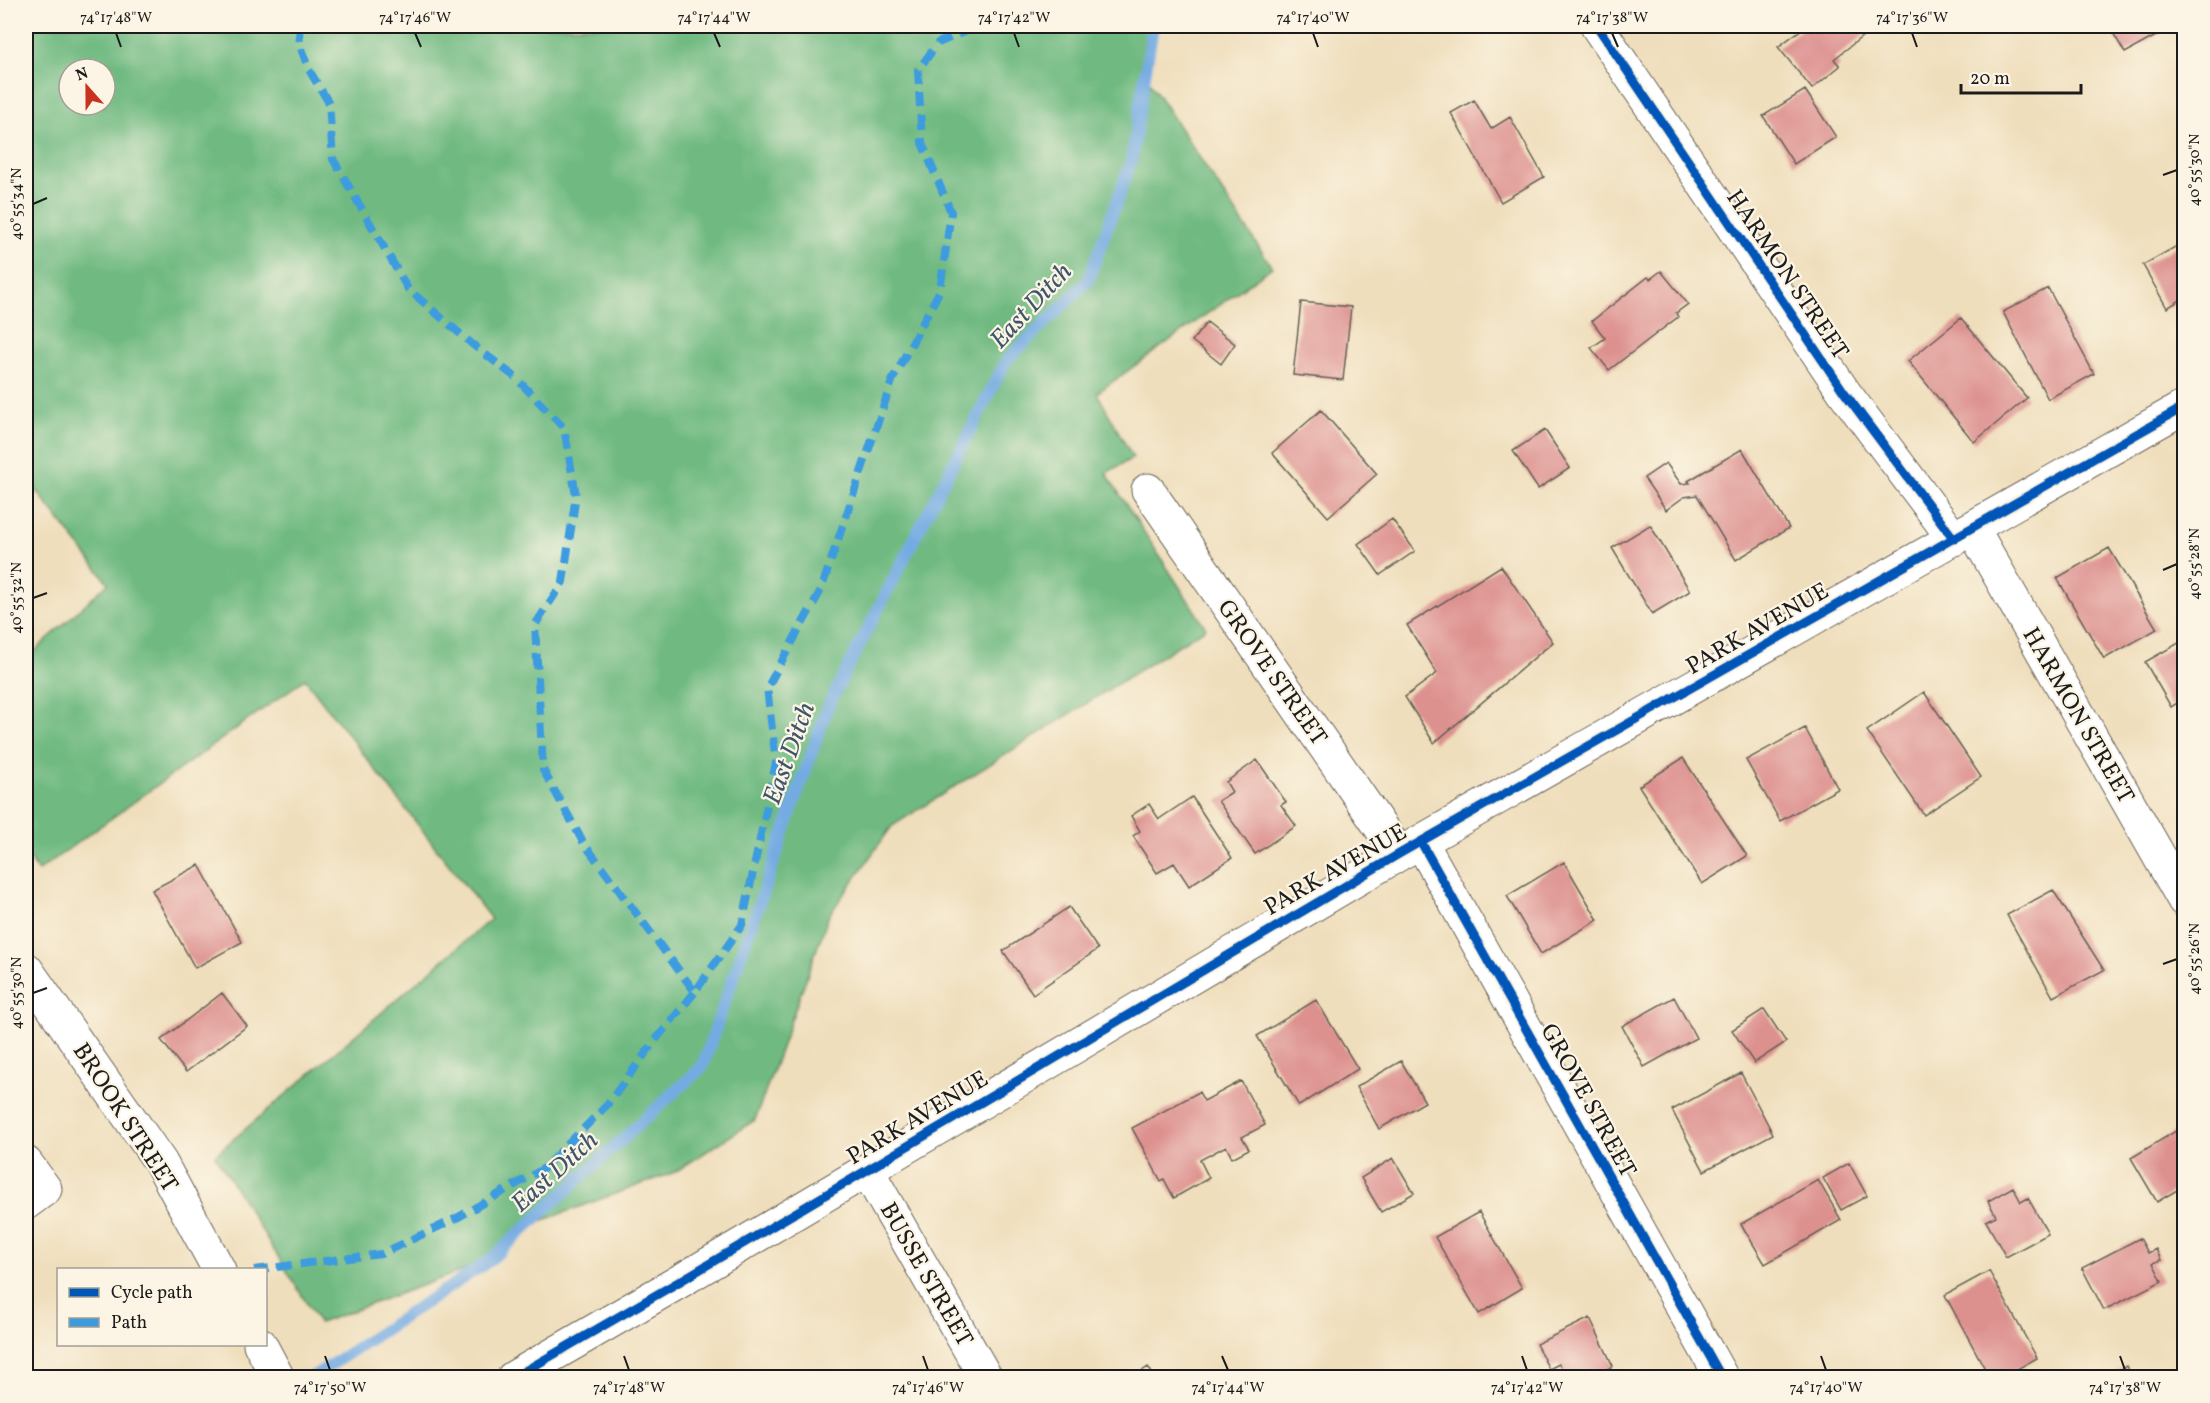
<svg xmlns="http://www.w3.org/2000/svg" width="2210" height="1403" font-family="Vollkorn,serif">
  <rect width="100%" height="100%" fill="#fcf5e5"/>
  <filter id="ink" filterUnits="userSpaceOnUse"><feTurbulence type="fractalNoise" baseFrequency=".0167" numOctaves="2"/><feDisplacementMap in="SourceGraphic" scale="12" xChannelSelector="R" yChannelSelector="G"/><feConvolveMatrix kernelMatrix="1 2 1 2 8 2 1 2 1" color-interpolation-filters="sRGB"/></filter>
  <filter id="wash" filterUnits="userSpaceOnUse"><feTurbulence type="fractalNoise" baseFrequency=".008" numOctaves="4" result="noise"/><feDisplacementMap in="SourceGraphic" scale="24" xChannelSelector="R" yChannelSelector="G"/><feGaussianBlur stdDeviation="1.35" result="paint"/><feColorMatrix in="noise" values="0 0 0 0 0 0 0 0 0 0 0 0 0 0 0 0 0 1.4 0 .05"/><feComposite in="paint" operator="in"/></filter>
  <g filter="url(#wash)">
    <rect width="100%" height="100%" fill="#efdebc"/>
    <!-- forest -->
    <path fill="#70ba81" stroke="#466b4e" stroke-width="1.5" fill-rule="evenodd" d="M26,26H1153L1145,75L1272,267L1097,393L1133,458L1106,473L1206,628L892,826L829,915L755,1120L675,1172L527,1226L489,1261L319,1323L215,1155L491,919L305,679L38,871L26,854V659L108,583L26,477ZM69,69H105V105H69Z"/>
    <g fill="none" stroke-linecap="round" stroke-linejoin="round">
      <!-- stream -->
      <path stroke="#74abe3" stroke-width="12" d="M311,1378L489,1261L702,1067L828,706L1006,361L1088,281L1131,162L1153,26"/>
    </g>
    <g id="blocks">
      <!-- building -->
      <path fill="#dd918f" d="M1806,26L1811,31L1818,26H1871L1873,28L1834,59L1840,66L1812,89L1778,47Z
        M2109,26H2174L2125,53Z
        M1805,90L1836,137L1794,164L1763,116Z
        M1474,100L1491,129L1510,117L1544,177L1501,202L1451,113Z
        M2184,242V298L2167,308L2143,265Z
        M1661,271L1688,304L1676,313L1678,317L1609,370L1591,348L1605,338L1592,321L1648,277L1650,279Z
        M2048,288L2094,374L2048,399L2003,312Z
        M1301,302L1351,307L1343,380L1293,375Z
        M1961,318L2027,398L1974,442L1908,361Z
        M1207,322L1235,344L1221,364L1192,341Z
        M1321,410L1377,474L1328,517L1272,453Z
        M1545,430L1570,468L1538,489L1513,451Z
        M1742,449L1789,528L1736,560L1697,495L1684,497L1666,510L1644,478L1666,463L1681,484L1690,483L1688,481Z
        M1392,519L1415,551L1380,575L1358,544Z
        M1650,525L1690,591L1652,614L1612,548Z
        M2109,548L2157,629L2104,659L2057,578Z
        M1501,566L1553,642L1434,743L1405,697L1437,673L1407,625Z
        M2184,640V699L2171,707L2145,662Z
        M1924,692L1981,777L1924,815L1867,731Z
        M1805,728L1838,789L1780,821L1746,760Z
        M1683,758L1747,856L1702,884L1639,786Z
        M1257,760L1286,802L1281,805L1296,826L1255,854L1218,801L1232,792L1226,782Z
        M1192,797L1232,858L1189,886L1174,863L1157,873L1133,836L1140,831L1131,816L1149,804L1159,819Z
        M1564,862L1598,920L1541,954L1507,896Z
        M199,865L242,942L195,968L152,890Z
        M2053,890L2104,970L2053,997L2007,915Z
        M1069,907L1098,949L1033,994L1003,951Z
        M222,993L247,1026L186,1072L161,1040Z
        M1674,997L1696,1038L1644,1067L1622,1026Z
        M1316,1000L1358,1069L1299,1106L1257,1036Z
        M1764,1009L1786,1042L1754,1063L1732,1030Z
        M1401,1061L1425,1102L1379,1129L1356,1087Z
        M1741,1073L1773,1134L1704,1171L1672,1110Z
        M1241,1081L1265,1125L1242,1137L1249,1149L1232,1158L1226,1146L1200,1160L1209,1178L1174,1198L1164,1179L1161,1181L1132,1128L1199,1092L1204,1101Z
        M2184,1126V1186L2157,1202L2131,1158Z
        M1393,1158L1414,1193L1381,1212L1361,1178Z
        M1849,1163L1867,1196L1841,1210L1823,1178Z
        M1818,1180L1841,1220L1765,1264L1741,1224Z
        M2013,1187L2021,1202L2028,1198L2048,1234L2006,1257L1986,1221L1996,1216L1988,1201Z
        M1479,1212L1522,1288L1479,1314L1435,1237Z
        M2140,1238L2148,1253L2156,1249L2161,1260L2153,1263L2162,1281L2104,1310L2082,1268Z
        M1989,1271L2037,1358L2001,1378H1990L1945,1295Z
        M1590,1318L1613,1366L1590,1378H1566L1559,1364L1549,1369L1536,1344Z
        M2126,1366L2132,1378H2108Z
        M1148,1367L1155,1378H1132Z"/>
    </g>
  </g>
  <g filter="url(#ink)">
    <use href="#blocks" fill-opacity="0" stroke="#666054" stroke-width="1.5"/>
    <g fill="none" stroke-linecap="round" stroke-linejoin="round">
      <!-- minor casing -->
      <g stroke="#666054" stroke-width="35">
        <path id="minor" d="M1597,26L1844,392L1954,539
          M1148,490L1399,854
          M1973,529L2184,900
          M1421,842L1722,1378
          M26,969L161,1163L219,1270
          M26,1163L45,1189L26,1203
          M867,1170L986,1378
          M260,1344L278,1378
          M513,1378L682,1280L1399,854L2184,407"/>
      </g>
      <!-- minor -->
      <use href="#minor" stroke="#fff" stroke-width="33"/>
      <!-- quiet -->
      <path stroke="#3c9bdf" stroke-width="8" stroke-dasharray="15 8" stroke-linecap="butt" d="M299,26L300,46L309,70L329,103L333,159L408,289L472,344L515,377L564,428L576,495L563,582L535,625L543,770L583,842L695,992L742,925L776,762L767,688L821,590L892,381L940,290L951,212L922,143L918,70L938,43L978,26
        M254,1270L381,1254L455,1219L543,1169L607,1105L653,1043L695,992"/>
      <!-- cycleway casing -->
      <g stroke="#fcf5e5" stroke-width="13">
        <path id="cycleway" d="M1597,26L1844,392L1954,539
          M1421,842L1722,1378
          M513,1378L682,1280L1399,854L2184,407"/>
      </g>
      <!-- cycleway -->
      <use href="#cycleway" stroke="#0057b8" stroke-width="9"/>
    </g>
  </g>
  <!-- ticks -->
  <path fill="none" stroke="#1c1c1c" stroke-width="2" d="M116,33L121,47M415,33L421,47M714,33L720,47M1014,33L1019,47M1313,33L1318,47M1612,33L1618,47M1912,33L1917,47M2163,175L2177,170M33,204L47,198M2163,570L2177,564M33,598L47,593M2163,964L2177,959M33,993L47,988M325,1356L330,1370M624,1356L629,1370M923,1356L928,1370M1222,1356L1228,1370M1522,1356L1527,1370M1821,1356L1826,1370M2120,1356L2125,1370"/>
  <g text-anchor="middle" stroke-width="4.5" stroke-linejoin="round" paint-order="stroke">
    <!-- street labels -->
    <g font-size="24" fill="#1c1c1c" stroke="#fcf5e5">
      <text transform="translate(1788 274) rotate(56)" y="8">HARMON STREET</text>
      <text transform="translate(1757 628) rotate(-30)" y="8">PARK AVENUE</text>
      <text transform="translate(1273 672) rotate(55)" y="8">GROVE STREET</text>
      <text transform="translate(2079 715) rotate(60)" y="8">HARMON STREET</text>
      <text transform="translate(1335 869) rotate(-30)" y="8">PARK AVENUE</text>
      <text transform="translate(1589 1100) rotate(61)" y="8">GROVE STREET</text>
      <text transform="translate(126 1117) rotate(57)" y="8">BROOK STREET</text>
      <text transform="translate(917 1117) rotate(-31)" y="8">PARK AVENUE</text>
      <text transform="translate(927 1274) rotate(60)" y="8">BUSSE STREET</text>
    </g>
    <!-- water labels -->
    <g font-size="26" font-style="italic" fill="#3f556c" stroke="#fcf5e5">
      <text transform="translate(1030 305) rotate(-47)" y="9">East Ditch</text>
      <text transform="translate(788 753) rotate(-70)" y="9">East Ditch</text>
      <text transform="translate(554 1171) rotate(-42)" y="9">East Ditch</text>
    </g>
  </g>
  <!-- margin -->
  <rect width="2210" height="1403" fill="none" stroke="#fcf5e5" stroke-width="66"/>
  <!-- legend -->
  <rect x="57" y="1268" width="210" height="78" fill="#fcf5e5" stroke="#a29e95" stroke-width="1.5"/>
  <rect x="69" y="1288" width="30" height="9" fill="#0057b8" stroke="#a29e95" stroke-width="1.5"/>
  <text x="111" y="1298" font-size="18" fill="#1c1c1c">Cycle path</text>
  <rect x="69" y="1318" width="30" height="9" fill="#3c9bdf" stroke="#a29e95" stroke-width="1.5"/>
  <text x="111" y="1328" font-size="18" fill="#1c1c1c">Path</text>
  <!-- north arrow -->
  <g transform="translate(87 87) rotate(339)"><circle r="28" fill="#fcf5e5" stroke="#a29e95" stroke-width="1.5"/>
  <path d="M0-4.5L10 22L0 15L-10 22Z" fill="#c8321e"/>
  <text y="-9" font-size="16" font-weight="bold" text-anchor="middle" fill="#1c1c1c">N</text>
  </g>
  <!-- scale -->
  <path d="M1961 84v9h120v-9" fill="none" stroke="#1c1c1c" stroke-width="3"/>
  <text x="1970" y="84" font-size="18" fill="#1c1c1c" stroke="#fcf5e5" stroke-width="4.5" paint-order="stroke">20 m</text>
  <rect x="33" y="33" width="2144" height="1337" fill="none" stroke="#1c1c1c" stroke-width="2"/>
  <g font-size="15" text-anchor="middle" fill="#1c1c1c">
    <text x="116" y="22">74°17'48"W</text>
    <text x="415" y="22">74°17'46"W</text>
    <text x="714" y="22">74°17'44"W</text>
    <text x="1014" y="22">74°17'42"W</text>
    <text x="1313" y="22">74°17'40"W</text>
    <text x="1612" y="22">74°17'38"W</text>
    <text x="1912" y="22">74°17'36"W</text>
    <text transform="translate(2194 170) rotate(-90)" y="5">40°55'30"N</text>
    <text transform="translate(16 204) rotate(-90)" y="5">40°55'34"N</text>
    <text transform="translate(2194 564) rotate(-90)" y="5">40°55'28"N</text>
    <text transform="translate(16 598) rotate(-90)" y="5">40°55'32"N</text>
    <text transform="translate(2194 959) rotate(-90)" y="5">40°55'26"N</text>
    <text transform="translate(16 993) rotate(-90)" y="5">40°55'30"N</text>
    <text x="330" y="1392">74°17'50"W</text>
    <text x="629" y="1392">74°17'48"W</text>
    <text x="928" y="1392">74°17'46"W</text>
    <text x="1228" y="1392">74°17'44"W</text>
    <text x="1527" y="1392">74°17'42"W</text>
    <text x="1826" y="1392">74°17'40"W</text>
    <text x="2125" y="1392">74°17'38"W</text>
  </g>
</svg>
